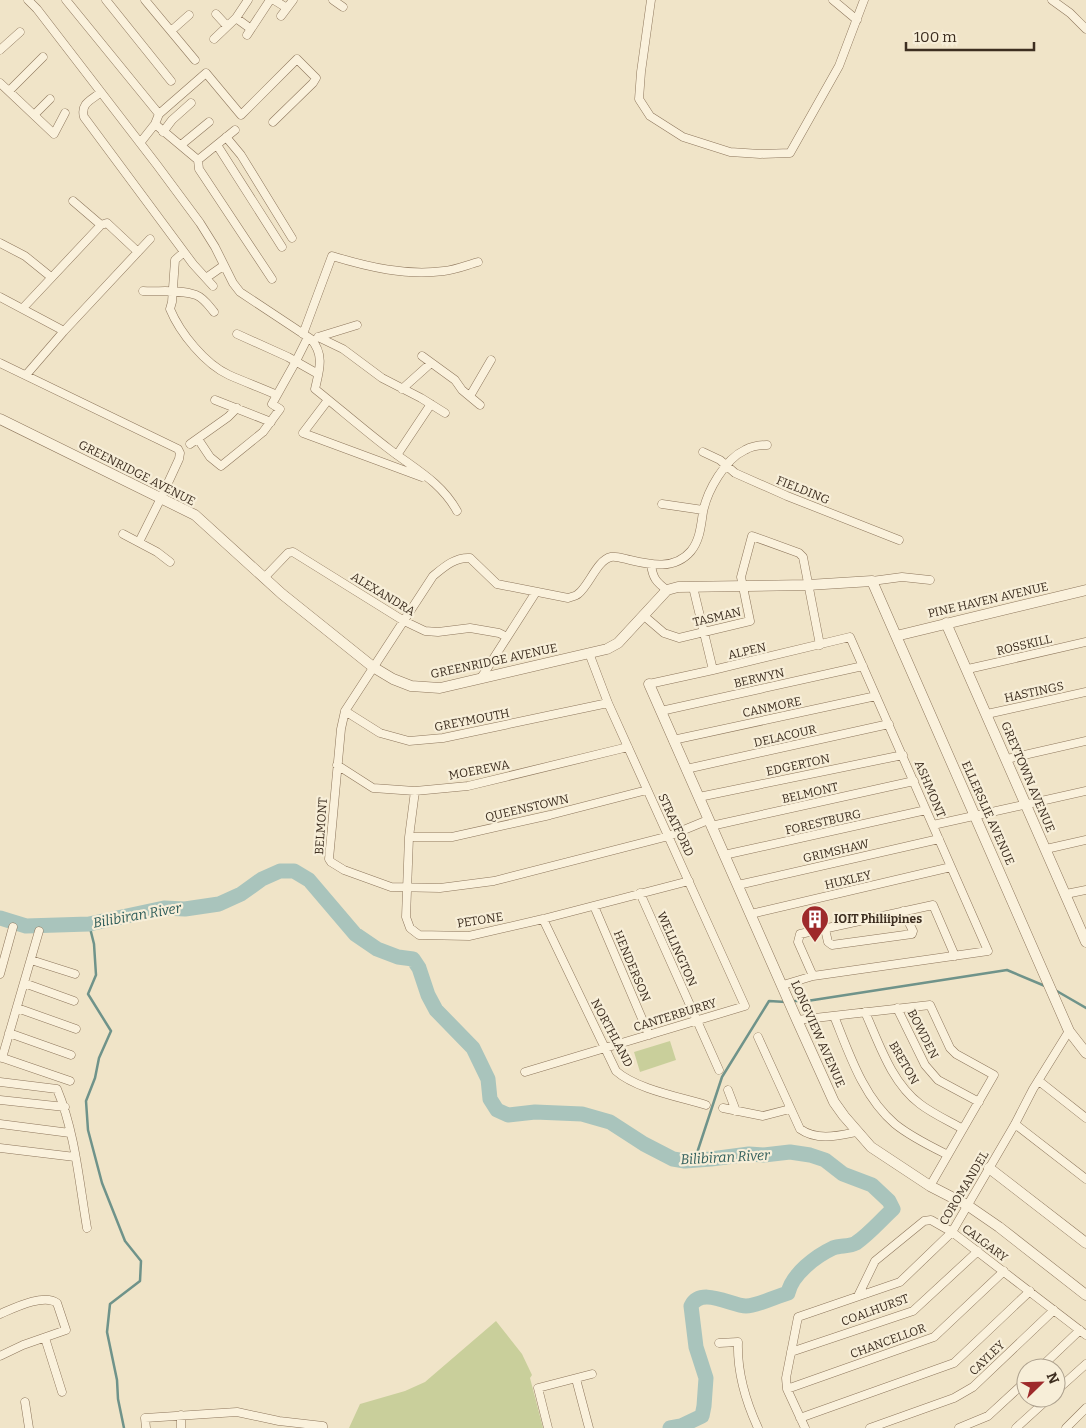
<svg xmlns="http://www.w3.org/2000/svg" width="1086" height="1428" font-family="Bitter,serif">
  <rect width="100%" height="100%" fill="#f0e4c8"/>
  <!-- green -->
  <path fill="#c9cf9b" d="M670,1041L676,1060L640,1072L634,1052Z
    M496,1321L522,1354L532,1375L530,1378L543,1428H349L360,1404L405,1391L425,1382Z"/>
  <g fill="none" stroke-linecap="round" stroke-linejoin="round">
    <!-- stream -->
    <path stroke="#6f938a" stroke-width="2.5" d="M89,924L94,944L96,975L88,994L111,1031L99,1058L95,1078L86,1101L88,1130L102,1183L125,1241L141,1261L140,1281L110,1304L107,1332L117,1380L118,1399L124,1428
      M1055,990L1086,1008
      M791,1001H807L1007,970L1045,986
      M695,1159L722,1077L769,1001L786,1002"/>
    <!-- river -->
    <path stroke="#a9c4bc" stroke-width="15" d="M0,918L26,926L89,924L164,908L185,909L219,904L241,894L262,879L280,871H294L309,880L355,934L377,949L398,957L413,959L419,968L428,995L436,1010L473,1048L488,1079L490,1099L497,1110L508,1115L535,1112L582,1114L610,1122L644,1144L673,1159L685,1161L711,1159L749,1154L764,1155L790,1152L810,1155L825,1160L843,1174L872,1185L889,1201L893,1209C881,1220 869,1234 856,1243C849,1247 840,1245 833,1248C816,1256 792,1274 788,1293C777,1296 757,1306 746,1306C732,1306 701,1286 691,1306L696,1347L706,1378L704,1406L702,1416L681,1426L670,1428"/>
    <!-- minor casing -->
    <g stroke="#8d765c" stroke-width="9">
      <path id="minor" d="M28,0L37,9L157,165L200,223L215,247L233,283L240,292L311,339C325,355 319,371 315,389C340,409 364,430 389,449C415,469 441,482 457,511
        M66,0L159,114
        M106,0L171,81
        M145,0L195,60
        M274,0L287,8
        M333,0L343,7
        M651,0L641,72L639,99L650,116L683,137L730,152L760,154L790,153L839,66L864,0
        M833,0L857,20
        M1052,0L1070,13L1086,29
        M216,14L227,26
        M281,16L293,0
        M236,18L251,29
        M171,31L189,15
        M247,35L270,0
        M214,39L236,18L248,0
        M0,50L20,32
        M0,83L54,134L65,113
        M9,91L43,57
        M101,92C92,100 80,103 84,117L193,264L213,286
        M34,115L50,99
        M155,124L198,160L199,169L272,279
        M163,132L172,120L191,103
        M226,137L241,155L292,238
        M140,143L155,124L159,114L206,73L241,115L297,59L316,78L313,83L273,122
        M181,145L209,122
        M217,145L282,247
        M198,160L235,130
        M73,201L101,225L107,223L138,252
        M0,243L25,256L51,277
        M184,252L175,260L172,302L170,309C180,333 205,364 229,375C245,382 261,388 277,395
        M206,278L223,266
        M143,291C159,292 180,289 196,295C204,298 209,306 214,312
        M0,297L64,331
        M23,308L101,225
        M237,334L288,357L318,374
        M303,334L332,256C368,267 406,276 444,271C455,270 467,265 478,262
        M318,337L343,349L382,378L421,398L445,413
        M318,337L357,325
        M422,356L455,380L462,390L480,405
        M0,363L178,449L180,453L179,459L161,498L139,542
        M26,375L64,331L150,239
        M402,389L431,363
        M470,396L491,360
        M215,400L271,422
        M328,400L303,433L422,477
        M198,439L210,457L221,466L263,432L280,409L272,404L296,361L308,337
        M190,444L228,417L237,408
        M703,452L720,460L735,473L787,496L899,540
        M397,455L431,404
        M662,504L703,510
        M123,534L157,552L170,562
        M651,565C653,578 656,582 667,590
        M264,578L288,553L293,552L404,621L425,631L438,632L470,628L499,633L507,637
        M872,581L902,577L930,580
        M693,587L713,670
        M643,615L664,633L679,638L750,621L741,577L752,536L799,553L803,557L820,645
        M968,669L1086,642
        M481,678L536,592
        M649,684L713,670L850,637L988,951L813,976L783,985
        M345,711L380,733L409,741L443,738L608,703
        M661,711L863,666
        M987,714L1086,692
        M673,740L876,696
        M1007,759L1086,741
        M337,765L373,788L415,791L468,786L628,747
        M686,769L889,724
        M415,791L409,837L406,917L410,928L419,935L469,936L543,919L689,881
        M699,797L903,755
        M708,820L669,836L494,881L440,888L391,887L344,870L331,862L329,859L341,729L345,711L433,576C444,567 455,557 470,558L497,584L568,598C571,597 576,596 578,594C589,586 597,560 611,557C616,556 625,559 630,560C651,565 675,570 691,551C700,540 701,525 703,512C707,491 725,459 745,450C752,446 759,445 767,445
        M933,825L1086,791
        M711,826L914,781
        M409,837H452L550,815L647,790
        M1046,849L1086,840
        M724,855L926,810
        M738,885L939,839
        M640,893L719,1070
        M1066,894L1086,890
        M594,906L649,1035
        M751,914L951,867
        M543,919L616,1071C636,1089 680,1097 706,1105
        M825,929L828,942L832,945L912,934L913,931L903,911
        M31,960L75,974
        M0,974L13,927
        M813,976L798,942L800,934L933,905L955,956
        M24,983L74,1001
        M17,1008L76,1029
        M897,1008L925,1065L938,1080L979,1102
        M865,1012C879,1043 891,1082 920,1104C933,1114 949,1121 963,1129
        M834,1016C849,1053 863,1097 895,1124C911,1137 930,1146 948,1155
        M797,1020L930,1005L950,1048L956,1054L994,1075L930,1186
        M9,1033L71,1055
        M758,1037L800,1129C817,1141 837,1136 856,1132
        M0,1057L70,1081
        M2,1058L39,931
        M525,1072L745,1006L608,703L589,653
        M1039,1081L1086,1118
        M0,1082L57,1089C75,1132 79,1181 87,1228
        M728,1090L736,1111
        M0,1100L65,1107
        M723,1108L763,1116L790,1109
        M0,1124L70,1133
        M1015,1124L1086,1179
        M0,1148L75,1157
        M858,1296L875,1261L924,1221L931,1220L952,1232L1086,1335
        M0,1314C14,1308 44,1293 57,1303L66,1330L23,1345L0,1356
        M45,1338L62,1392
        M719,1343L738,1342C737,1371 746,1402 758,1428
        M791,1352L913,1311L978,1251
        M1040,1368L1080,1330
        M576,1379L589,1428
        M787,1389L934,1337L1004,1271
        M1056,1391L1086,1364
        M25,1402L29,1428
        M181,1415V1428
        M800,1418L954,1363L1030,1291
        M146,1428L145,1418L237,1412L279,1421L323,1426V1428
        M548,1428L538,1388L592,1374
        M805,1428L787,1389L786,1378L798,1317L900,1282L952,1232L1015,1124L1033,1089L1069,1031
        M870,1428L954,1398L973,1387L1054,1310
        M959,1428L988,1416L1026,1381
        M1016,1428L1049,1398
        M1066,1428L1086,1408"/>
    </g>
    <!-- tertiary casing -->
    <g stroke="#8d765c" stroke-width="11">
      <path id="tertiary" d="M0,419L195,515L282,594L373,667L393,679L411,686L440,688L607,649L618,643L667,590L678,587L808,585L872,581L1069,1031L1086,1053
        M946,623L1086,942
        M896,636L1086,590
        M649,684L797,1020L834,1102L844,1116L871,1147L930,1186L967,1205L999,1227L1086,1295
        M989,1168L1086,1243"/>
    </g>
    <!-- minor -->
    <use href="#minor" stroke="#faf1dc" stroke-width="8"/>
    <!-- tertiary -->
    <use href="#tertiary" stroke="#faf1dc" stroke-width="10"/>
  </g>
  <!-- icons -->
  <defs>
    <g id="building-pin" transform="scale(1.4375)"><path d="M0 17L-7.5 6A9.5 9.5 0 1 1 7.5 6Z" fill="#9e2a2b" stroke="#f7eed8"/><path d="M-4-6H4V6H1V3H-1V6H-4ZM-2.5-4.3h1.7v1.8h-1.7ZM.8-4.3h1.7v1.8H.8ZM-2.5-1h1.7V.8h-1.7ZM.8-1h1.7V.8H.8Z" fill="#fff"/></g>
  </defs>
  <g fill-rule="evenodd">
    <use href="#building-pin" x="815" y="919"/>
  </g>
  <g text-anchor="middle" stroke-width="4.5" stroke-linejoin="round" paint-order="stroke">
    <!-- street labels -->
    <g font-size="12" fill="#3d2e20" stroke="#f7eed8">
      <text transform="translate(137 473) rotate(27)" y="4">GREENRIDGE AVENUE</text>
      <text transform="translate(803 490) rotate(22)" y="4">FIELDING</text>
      <text transform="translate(383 594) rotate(31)" y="4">ALEXANDRA</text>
      <text transform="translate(988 600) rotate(-13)" y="4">PINE HAVEN AVENUE</text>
      <text transform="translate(717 617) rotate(-13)" y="4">TASMAN</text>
      <text transform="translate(1024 645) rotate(-13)" y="4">ROSSKILL</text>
      <text transform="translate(747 651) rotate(-13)" y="4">ALPEN</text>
      <text transform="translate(494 661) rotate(-12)" y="4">GREENRIDGE AVENUE</text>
      <text transform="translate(759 678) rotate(-13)" y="4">BERWYN</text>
      <text transform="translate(1034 692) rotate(-12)" y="4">HASTINGS</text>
      <text transform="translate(772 707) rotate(-12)" y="4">CANMORE</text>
      <text transform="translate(472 720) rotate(-11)" y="4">GREYMOUTH</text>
      <text transform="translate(785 736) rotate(-13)" y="4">DELACOUR</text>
      <text transform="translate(798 765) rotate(-12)" y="4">EDGERTON</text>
      <text transform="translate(479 770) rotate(-11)" y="4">MOEREWA</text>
      <text transform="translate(1028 777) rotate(67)" y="4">GREYTOWN AVENUE</text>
      <text transform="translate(930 789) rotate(67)" y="4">ASHMONT</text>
      <text transform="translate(810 793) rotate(-13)" y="4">BELMONT</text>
      <text transform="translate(527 808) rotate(-13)" y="4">QUEENSTOWN</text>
      <text transform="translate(988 813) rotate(66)" y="4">ELLERSLIE AVENUE</text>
      <text transform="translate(823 822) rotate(-13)" y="4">FORESTBURG</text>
      <text transform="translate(676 825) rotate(65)" y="4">STRATFORD</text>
      <text transform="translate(321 826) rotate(-86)" y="4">BELMONT</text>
      <text transform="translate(836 851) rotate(-13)" y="4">GRIMSHAW</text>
      <text transform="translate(848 880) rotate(-13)" y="4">HUXLEY</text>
      <text transform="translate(480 920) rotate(-9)" y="4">PETONE</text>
      <text transform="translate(677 949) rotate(66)" y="4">WELLINGTON</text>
      <text transform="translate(632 966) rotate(67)" y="4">HENDERSON</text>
      <text transform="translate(675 1015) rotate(-17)" y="4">CANTERBURRY</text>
      <text transform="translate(612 1033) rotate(62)" y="4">NORTHLAND</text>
      <text transform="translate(818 1034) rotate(66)" y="4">LONGVIEW AVENUE</text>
      <text transform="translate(923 1034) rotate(63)" y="4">BOWDEN</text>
      <text transform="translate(904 1063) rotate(60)" y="4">BRETON</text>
      <text transform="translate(964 1188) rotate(-59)" y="4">COROMANDEL</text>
      <text transform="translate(985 1243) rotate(37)" y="4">CALGARY</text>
      <text transform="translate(875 1310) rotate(-20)" y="4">COALHURST</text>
      <text transform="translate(888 1341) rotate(-20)" y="4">CHANCELLOR</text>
      <text transform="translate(987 1358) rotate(-44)" y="4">CAYLEY</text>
    </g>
    <!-- poi labels -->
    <g font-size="12" font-weight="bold" fill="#3d2e20" stroke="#f7eed8" text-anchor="start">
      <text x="834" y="923">IOIT Philiipines</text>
    </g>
    <!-- water labels -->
    <g font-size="14" font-style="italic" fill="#2f5d5a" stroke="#f7eed8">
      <text transform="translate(137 915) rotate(-10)" y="5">Bilibiran River</text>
      <text transform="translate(725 1157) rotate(-3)" y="5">Bilibiran River</text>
    </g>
  </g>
  <!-- north arrow -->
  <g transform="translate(1041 1383) rotate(67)"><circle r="24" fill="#f7eed8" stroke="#ada18e"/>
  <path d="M0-4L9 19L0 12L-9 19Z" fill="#9e2a2b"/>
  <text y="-8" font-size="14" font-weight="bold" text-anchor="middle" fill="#3d2e20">N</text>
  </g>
  <!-- scale -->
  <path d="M906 42v8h128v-8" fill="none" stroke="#3d2e20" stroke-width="2.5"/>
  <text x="914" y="42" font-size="15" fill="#3d2e20" stroke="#f7eed8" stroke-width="4" paint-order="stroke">100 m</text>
</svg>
